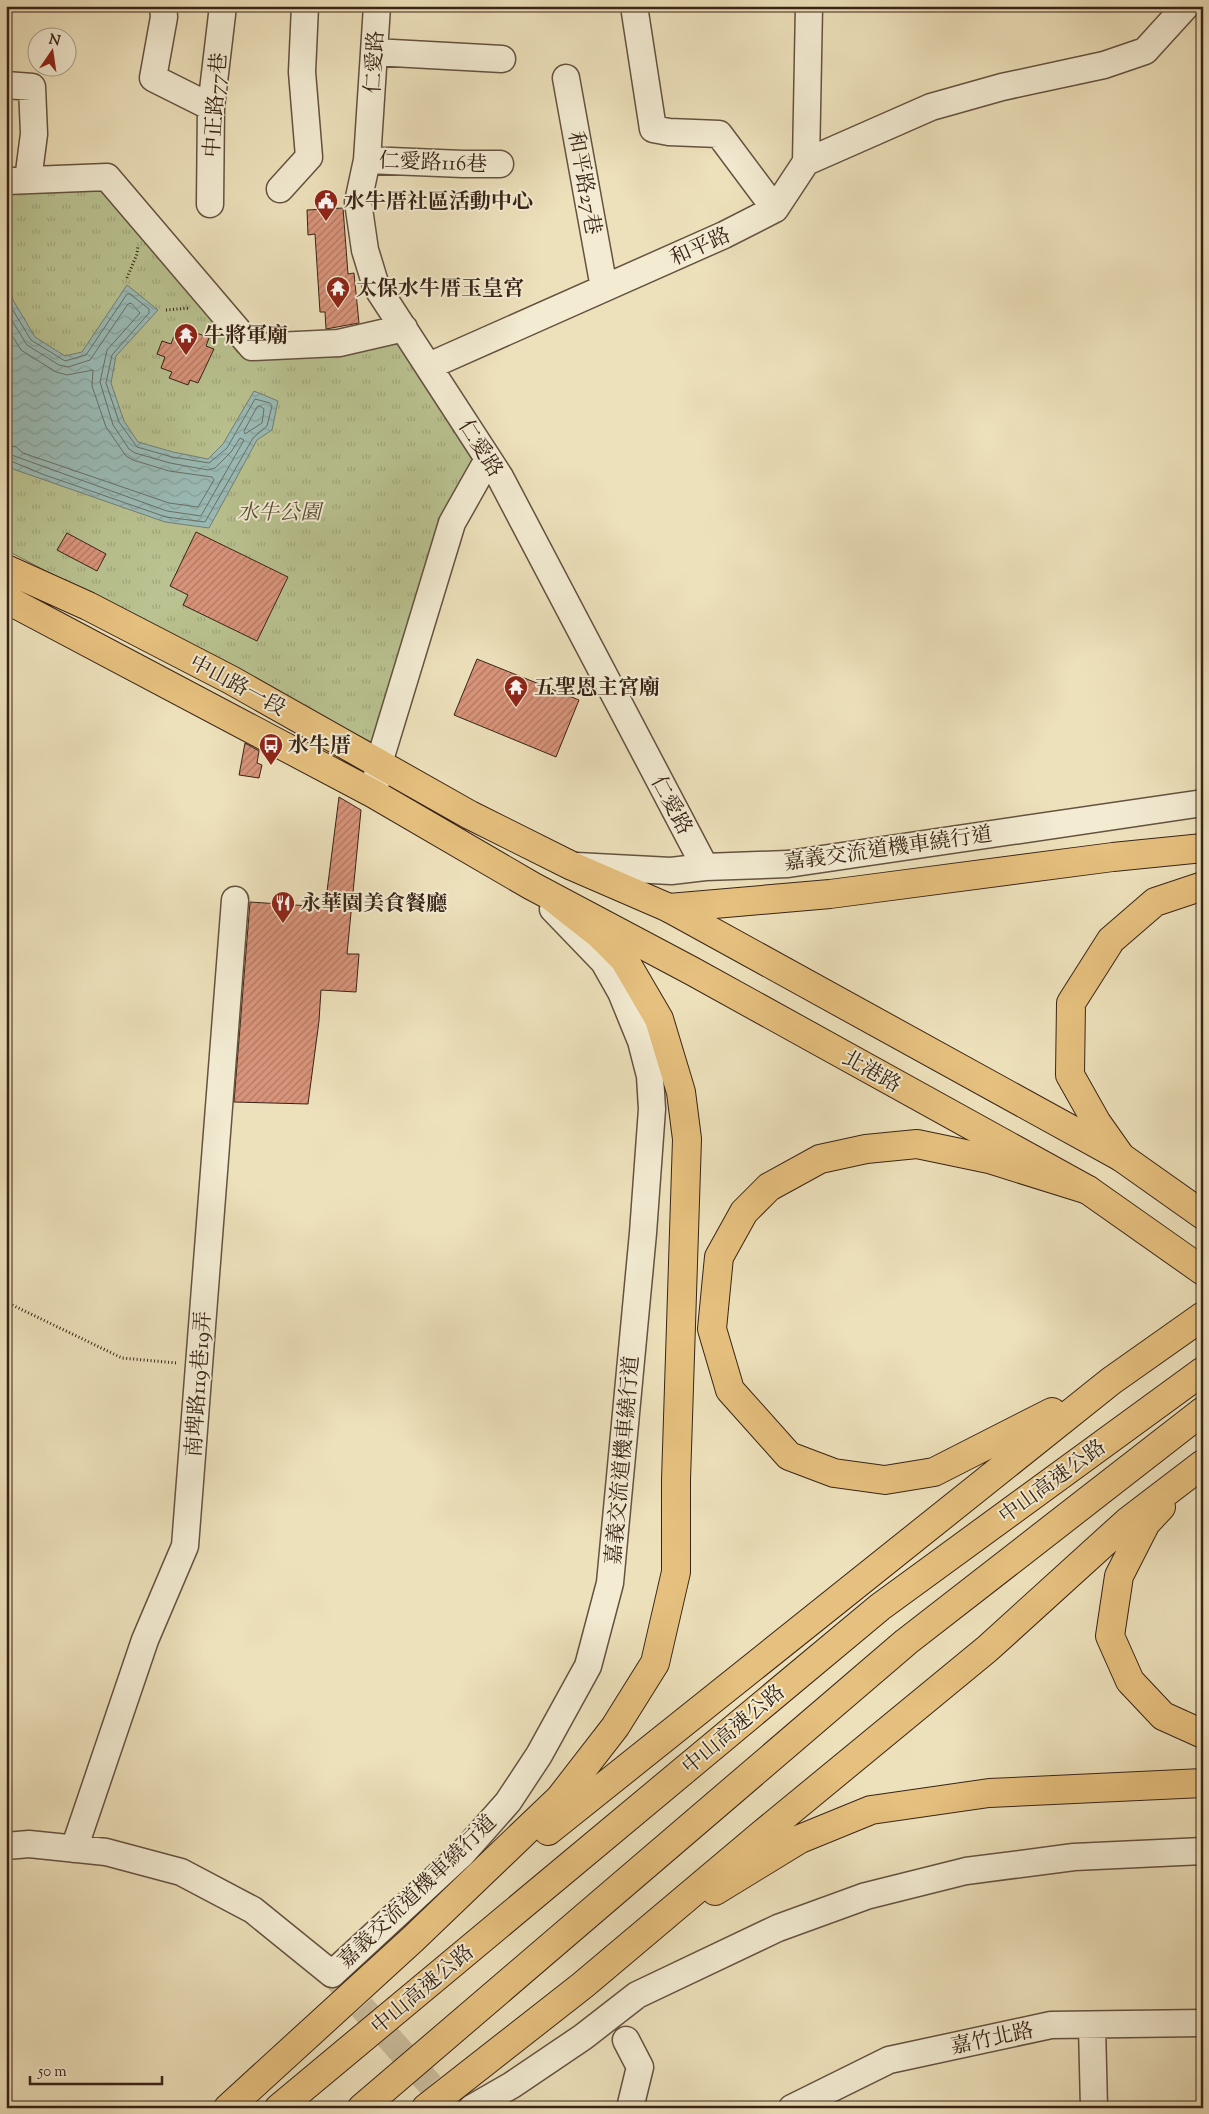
<svg xmlns="http://www.w3.org/2000/svg" width="1209" height="2114" font-family="'Sorts Mill Goudy','Noto Serif TC',serif">
  <defs>
    <pattern id="park-tufts" width="24" height="20" patternUnits="userSpaceOnUse" patternTransform="scale(1.25)"><rect width="24" height="20" fill="#b9c290"/><path d="M3 7l-1-3M5 7V3M7 7l1-3M15 17l-1-3M17 17v-4M19 17l1-3" fill="none" stroke="#a0a67b"/></pattern>
    <pattern id="water-waves" width="16" height="10" patternUnits="userSpaceOnUse" patternTransform="scale(1.25)"><rect width="16" height="10" fill="#9abcb7"/><path d="M0 5q4-4 8 0t8 0" fill="none" stroke="#85a19d"/></pattern>
    <pattern id="building-hatch" width="6" height="6" patternUnits="userSpaceOnUse" patternTransform="scale(1.25)"><rect width="6" height="6" fill="#d8947a"/><path d="M-1 1l2-2M0 6l6-6M5 7l2-2" fill="none" stroke="#b07863"/></pattern>
  </defs>
  <rect width="100%" height="100%" fill="#ede1bb"/>
  <filter id="stains"><feTurbulence type="fractalNoise" baseFrequency=".004" numOctaves="4"/><feColorMatrix values="0 0 0 0 .2 0 0 0 0 .09 0 0 0 0 .02 0 0 0 .5 -.17"/></filter>
  <radialGradient id="worn" r=".72"><stop offset=".6" stop-color="#630" stop-opacity="0"/><stop offset="1" stop-color="#630" stop-opacity=".3"/></radialGradient>
  <!-- park -->
  <path fill="url(#park-tufts)" stroke="#787254" d="M6,178L111,192L238,353L400,340L488,459L373,743L6,550Z"/>
  <!-- water -->
  <path fill="url(#water-waves)" stroke="#737f77" d="M6,274L13,300L35,337L65,356L82,352L127,285L158,310L116,356L111,383L124,421L138,442L173,452L208,459L223,444L254,391L278,401L272,430L257,440L209,528L165,522L13,469L6,463Z"/>
  <g fill="none" stroke-linecap="round" stroke-linejoin="round">
    <!-- shore -->
    <path stroke="#697067" stroke-width="1" d="M6,295L8,302L31,340L65,361L86,355L127,294H130L149,309V313L112,355L106,383L119,422L137,447L172,457L209,463L227,448L255,399L270,403L272,406L267,426L253,438L205,522L166,517L42,474L6,459
      M6,311L27,345L59,365L68,367L90,360L128,304L131,303L140,313L107,350L100,382L113,425L129,449L135,453L170,463L208,470L215,468L231,452L240,438L244,440L201,516L167,511L6,453
      M6,326L21,350L56,372L67,375L93,370L92,386L106,427L126,456L133,460L169,471L212,477L214,480L198,507L169,503L23,453L16,447L6,445
      M260,406L264,409L262,423L245,434L244,431L257,407Z"/>
  </g>
  <!-- building -->
  <path fill="url(#building-hatch)" stroke="#382317" d="M343,208L348,274L354,273L359,323L326,329L325,312H320L315,234L308,235L307,210Z
    M187,329L209,338L206,346L214,349L198,383L190,380L188,385L169,378L172,372L161,368L165,357L157,354L162,341L171,344L176,331L185,334Z
    M196,532L288,577L257,641L183,605L188,595L170,586Z
    M67,533L106,554L97,571L57,550Z
    M477,659L579,700L556,757L454,715Z
    M245,743L259,751L257,763L262,765L259,778L239,775Z
    M339,797L361,810L347,954H359L356,992L321,990L319,1021L308,1104L234,1102L250,902L325,907Z"/>
  <g fill="none" stroke-linecap="round" stroke-linejoin="round">
    <!-- minor-tunnel -->
    <path stroke="#c9bb9a" stroke-width="26" stroke-dasharray="26 13" stroke-linecap="butt" d="M336,1978L451,2108"/>
    <!-- minor casing -->
    <g stroke="#655240" stroke-width="29">
      <path id="minor" d="M163,6L164,17L153,78L211,107
        M377,6L367,160L358,202L365,250L376,286L500,477L705,867
        M634,6L653,129L669,132L719,134L775,209
        M374,52L502,59
        M566,78L604,288
        M6,85L32,87L34,134L28,180
        M367,160L463,164H500
        M806,162L931,107L1002,87L1104,65L1145,51L1186,6
        M6,181L107,177L252,347L339,343L404,328
        M280,189L309,157L302,72L305,6
        M210,204L211,107L223,6
        M429,366L724,235L775,209L806,162L809,6
        M374,794L379,763L452,523L488,459
        M576,866L671,871L705,867L788,864L1203,803
        M6,1846L29,1844L106,1852L181,1872L253,1910L332,1974L462,1854L508,1802L539,1755L588,1666L610,1583L643,1233L652,1109L650,1076L641,1041L621,992L604,962L553,909
        M74,1849L145,1640L185,1546L235,900
        M1092,2026L1094,2108
        M626,2040L640,2067L630,2108
        M472,2108L512,2085L583,2037L637,1995L778,1928L866,1896L966,1871L1074,1857L1203,1851
        M792,2108L889,2060L1051,2025L1203,2023"/>
    </g>
    <!-- major casing -->
    <g stroke="#382317" stroke-width="30">
      <path id="major" d="M6,569L88,606L231,680L470,815L572,866L669,908L1121,1157L1203,1215
        M6,599L374,794L532,886L692,971L1088,1190L1203,1271"/>
    </g>
    <!-- highway casing -->
    <g stroke="#382317" stroke-width="30">
      <path id="highway" d="M669,908L830,894L1113,857L1203,848
        M1121,1157L1097,1123L1070,1075L1071,1003L1111,940L1155,902L1203,886
        M1052,1412L934,1472L885,1480L834,1473L789,1456L730,1390L712,1329L719,1257L744,1212L769,1187L820,1159L866,1149L917,1144L989,1159L1088,1190
        M1161,1507L1146,1523L1119,1576L1110,1636L1130,1681L1163,1716L1203,1734
        M548,1831L1111,1381L1203,1316
        M715,1891L800,1839L871,1810L989,1793L1203,1783
        M228,2108L413,1939L560,1798L615,1727L655,1663L676,1572V1480L687,1139L681,1092L659,1019L624,959L600,935L553,898
        M279,2108L880,1607L1203,1371
        M362,2108L906,1642L1203,1411
        M426,2108L583,1985L761,1835L987,1649L1127,1522L1203,1464"/>
    </g>
    <!-- path -->
    <path stroke="#382317" stroke-width="3" stroke-dasharray="1 2.5" stroke-linecap="butt" d="M127,278L137,254L138,246
      M166,310L190,308
      M6,1302L122,1358L177,1363"/>
    <!-- minor -->
    <use href="#minor" stroke="#f3ecd3" stroke-width="26"/>
    <!-- major -->
    <use href="#major" stroke="#e6c07e" stroke-width="28"/>
    <!-- highway -->
    <use href="#highway" stroke="#e6c07e" stroke-width="28"/>
  </g>
  <!-- icons -->
  <defs>
    <g id="civic-pin" transform="scale(1.25)"><path d="M0 17L-7.5 6A9.5 9.5 0 1 1 7.5 6Z" fill="#8f2418" stroke="#f3ecd3"/><path d="M-.6-6.5H3V-4.5H.6V-3L4-1V1h2V6H-6V1h2V-1L-.6-3ZM-1.2 2.5V6h2.4V2.5Z" fill="#fff"/></g>
    <g id="temple-pin" transform="scale(1.25)"><path d="M0 17L-7.5 6A9.5 9.5 0 1 1 7.5 6Z" fill="#8f2418" stroke="#f3ecd3"/><path d="M0-6L5-2H3V0L6.5 2.5H4V6H1.5V3h-3V6H-4V2.5H-6.5L-3 0V-2H-5Z" fill="#fff"/></g>
    <g id="bus-pin" transform="scale(1.25)"><path d="M0 17L-7.5 6A9.5 9.5 0 1 1 7.5 6Z" fill="#8f2418" stroke="#f3ecd3"/><path d="M-5-6H5V4H4V6H2V4H-2V6H-4V4H-5ZM-3.5-4V0h7V-4ZM-3.5 1.2v1.5H-2V1.2ZM2 1.2v1.5H3.5V1.2Z" fill="#fff"/></g>
    <g id="restaurant-pin" transform="scale(1.25)"><path d="M0 17L-7.5 6A9.5 9.5 0 1 1 7.5 6Z" fill="#8f2418" stroke="#f3ecd3"/><path d="M-5-6h1v4h1v-4h1v4h1v-4h1v5L-1.5 .5V6h-2V.5L-5-1ZM5-6V6H3V1.5H1.5Q1.5-4 5-6Z" fill="#fff"/></g>
  </defs>
  <g fill-rule="evenodd">
    <use href="#civic-pin" x="326" y="201"/>
    <use href="#temple-pin" x="338" y="288"/>
    <use href="#temple-pin" x="186" y="335"/>
    <use href="#temple-pin" x="516" y="687"/>
    <use href="#bus-pin" x="271" y="745"/>
    <use href="#restaurant-pin" x="283" y="903"/>
  </g>
  <g text-anchor="middle" stroke-width="4" stroke-linejoin="round" paint-order="stroke">
    <!-- street labels -->
    <g font-size="21" fill="#382317" stroke="#f3ecd3">
      <text transform="translate(374 62) rotate(-87)" y="7">仁愛路</text>
      <text transform="translate(215 105) rotate(-86)" y="7">中正路77巷</text>
      <text transform="translate(433 162) rotate(2)" y="7">仁愛路116巷</text>
      <text transform="translate(585 183) rotate(80)" y="7">和平路27巷</text>
      <text transform="translate(700 246) rotate(-24)" y="7">和平路</text>
      <text transform="translate(481 448) rotate(58)" y="7">仁愛路</text>
      <text transform="translate(238 685) rotate(28)" y="7">中山路一段</text>
      <text transform="translate(672 805) rotate(62)" y="7">仁愛路</text>
      <text transform="translate(888 848) rotate(-8)" y="7">嘉義交流道機車繞行道</text>
      <text transform="translate(872 1071) rotate(29)" y="7">北港路</text>
      <text transform="translate(198 1384) rotate(-86)" y="7">南埤路119巷19弄</text>
      <text transform="translate(622 1460) rotate(-85)" y="7">嘉義交流道機車繞行道</text>
      <text transform="translate(1052 1481) rotate(-36)" y="7">中山高速公路</text>
      <text transform="translate(733 1729) rotate(-40)" y="7">中山高速公路</text>
      <text transform="translate(417 1891) rotate(-44)" y="7">嘉義交流道機車繞行道</text>
      <text transform="translate(422 1989) rotate(-40)" y="7">中山高速公路</text>
      <text transform="translate(992 2038) rotate(-12)" y="7">嘉竹北路</text>
    </g>
    <!-- poi labels -->
    <g font-size="21" font-weight="bold" fill="#382317" stroke="#f3ecd3" text-anchor="start">
      <text x="344" y="208">水牛厝社區活動中心</text>
      <text x="356" y="295">太保水牛厝玉皇宮</text>
      <text x="204" y="342">牛將軍廟</text>
      <text x="534" y="694">五聖恩主宮廟</text>
      <text x="288" y="752">水牛厝</text>
      <text x="300" y="910">永華園美食餐廳</text>
    </g>
    <!-- park labels -->
    <g font-size="21" font-style="italic" fill="#584b35" stroke="#f3ecd3">
      <text x="279" y="519">水牛公園</text>
    </g>
  </g>
  <!-- margin -->
  <rect width="1209" height="2114" fill="none" stroke="#ede1bb" stroke-width="25"/>
  <rect x="8" y="8" width="1194" height="2099" fill="none" stroke="#382317" stroke-width="2.5"/>
  <rect x="12" y="12" width="1184" height="2089" fill="none" stroke="#382317"/>
  <!-- north arrow -->
  <g transform="translate(52 52) rotate(13)"><circle r="24" fill="#f3ecd3" stroke="#a89c88"/>
  <path d="M0-4L9 19L0 12L-9 19Z" fill="#8f2418"/>
  <text y="-8" font-size="14" font-weight="bold" text-anchor="middle" fill="#382317">N</text>
  </g>
  <!-- scale -->
  <path d="M30 2076v8h132v-8" fill="none" stroke="#382317" stroke-width="2.5"/>
  <text x="38" y="2076" font-size="15" fill="#382317" stroke="#f3ecd3" stroke-width="4" paint-order="stroke">50 m</text>
  <rect width="100%" height="100%" filter="url(#stains)"/>
  <rect width="100%" height="100%" fill="url(#worn)"/>
</svg>
